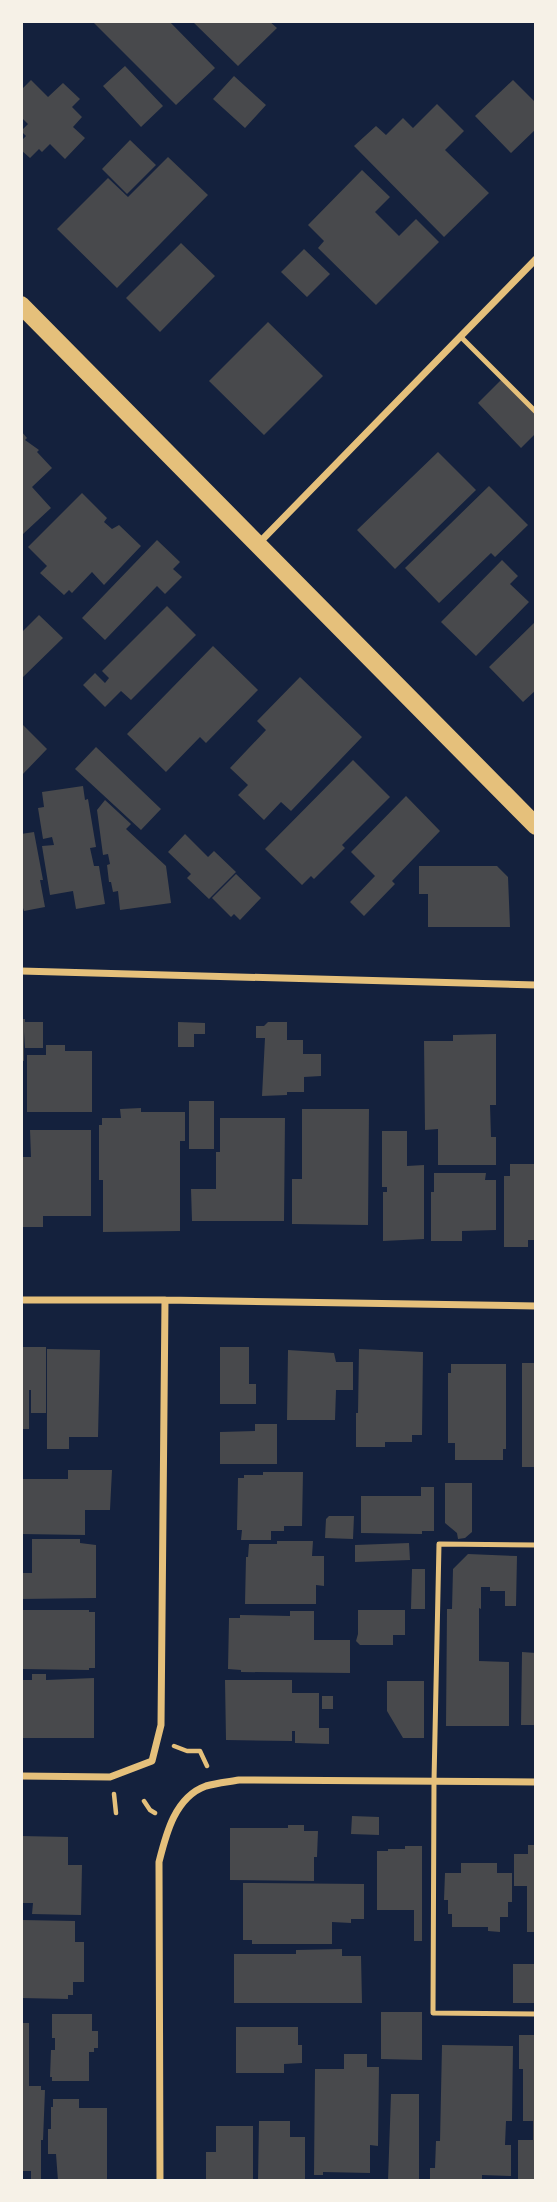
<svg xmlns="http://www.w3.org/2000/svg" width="557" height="2202" font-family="Jost,sans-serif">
  <rect width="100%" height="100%" fill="#14213d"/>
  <!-- building -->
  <path fill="#48494c" d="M92,21H169L215,68L176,105Z
    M192,21H269L277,28L238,66Z
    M125,66L163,106L141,127L103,86Z
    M234,76L266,105L245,128L213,99Z
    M31,80L48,97L63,83L80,99L72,107L82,117L73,127L85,138L65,159L50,144L42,152L39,149L30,158L21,150V141L26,136L21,131L28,124L21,117V90Z
    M513,80L536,103V129L511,153L475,116Z
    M437,104L464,131L445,150L489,193L444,237L354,146L376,126L386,135L403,118L413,128Z
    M130,140L156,165L127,194L102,169Z
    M168,157L208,195L117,288L57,229L108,178L128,197Z
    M362,170L390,197L375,212L399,236L416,219L439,242L376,305L318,248L324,241L308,225Z
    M181,243L215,276L160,332L126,298Z
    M304,249L330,274L307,297L281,272Z
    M268,322L323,376L264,435L209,381Z
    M502,379L536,414V433L521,448L478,403Z
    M21,431L27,438L25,440L39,450L37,452L52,468L32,487L51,508L23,534L21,532Z
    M438,452L476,490L395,569L357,530Z
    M489,486L528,525L495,557L491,553L439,603L405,568Z
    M82,493L107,518L104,522L112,529L119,525L141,546L104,585L92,572L72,593L69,590L64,595L40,573L47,566L28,547Z
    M157,540L180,562L173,569L182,577L165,594L157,586L105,640L82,618Z
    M502,560L518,576L510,584L529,602L476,656L441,622Z
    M167,606L196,635L131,700L121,691L105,707L83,685L95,673L105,683L109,678L102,671Z
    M39,615L63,638L21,679V633Z
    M536,621V690L523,702L489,667Z
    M213,646L258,690L206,743L200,737L166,772L127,734Z
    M300,677L362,737L291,811L281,802L264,820L238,795L248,785L230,768L266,730L257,721Z
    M21,723L47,749L21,776Z
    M96,747L161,809L141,830L75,769Z
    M353,760L390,797L342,845L345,848L314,879L311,876L302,885L265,849Z
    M83,786L85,800L88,799L96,847L90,848L94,866H99L105,904L76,909L73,891L50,895L42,846L54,845L52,837L43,839L38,808L44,807L42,792Z
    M406,796L440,831L392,881L395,884L364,916L350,902L375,876L351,852Z
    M105,800L131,824L126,829L166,866L171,903L120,910L118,891L113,892L111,882H109L107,865L110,864L108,854L103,855L97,810Z
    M34,832L43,880H40L45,907L24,911L21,902V834Z
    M185,834L208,857L214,851L236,872L209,899L187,878L191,874L168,852Z
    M419,866H497L508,877L510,927H428V894H419Z
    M236,874L261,898L240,920L234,914L231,917L212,898Z
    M21,1019H25V1022H43V1048H25L24,1032V1061L21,1060Z
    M178,1022L205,1023V1034H194V1047H178Z
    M268,1022H287V1040H303V1054H321V1076L304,1077V1092H287V1095L262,1096L265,1038H256V1026H264Z
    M496,1034V1105H490L491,1137H496V1165H438V1129L425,1130L424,1041H453V1035Z
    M46,1045H65V1051H92V1112H27V1055H46Z
    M189,1101H214V1149H189Z
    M141,1108V1112H185V1141H180V1231L103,1232V1180H99V1125H102V1118H121L120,1109Z
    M302,1109H369L368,1225L292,1224V1179H302Z
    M220,1118H285L284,1221H192L191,1189H216V1152H220Z
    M30,1130H91V1216H43V1227H22V1157H31Z
    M382,1131H407V1166L424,1165V1239L383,1241V1192H387V1187H382Z
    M510,1164H536V1240H528V1247H504V1176H510Z
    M434,1173H486L485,1180H496V1230L462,1231V1241H431V1192H434Z
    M21,1347H46V1413H31V1390H29V1429H21Z
    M220,1347H249V1384H256V1404H220Z
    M47,1349L100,1350L98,1437H69V1449H47Z
    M359,1349L423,1352L422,1435H412V1442H385V1447H356V1413H358Z
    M288,1350L334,1353L336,1362H353V1390H336L335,1420H287Z
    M522,1363H536V1467H522Z
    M451,1364H506V1449H503V1460H455V1443H448V1373H451Z
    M255,1424H277V1464H220V1432L255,1431Z
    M68,1470H112L110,1510H85V1535L21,1534V1479H68Z
    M263,1472H303L302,1526H284V1531H271V1540H241L242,1530H237L238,1478H244V1475H263Z
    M445,1483H472V1532L465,1538L458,1539L457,1533L445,1523Z
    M421,1487H434V1531H422V1534L361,1533V1496H421Z
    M329,1516H354L353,1539L325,1538L326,1519Z
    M32,1539H80V1543L96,1545V1598L21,1599V1573H32Z
    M277,1541H313L312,1556H324V1586L316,1585V1604H245L246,1557H248L249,1544H277Z
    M409,1543L410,1560L355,1562V1545Z
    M468,1554L517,1556L516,1606H505V1591H490V1587H481V1609L479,1608V1661L509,1662V1726H446L447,1609H452L453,1569Z
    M412,1569H425V1609H411Z
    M21,1610H89V1612H95V1668H89V1670L21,1669Z
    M358,1610H405V1635H393V1645H360L356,1641L358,1634Z
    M290,1611H314V1640H350V1673L241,1672V1670L228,1669L229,1618H240V1615L290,1616Z
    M522,1652L536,1653V1725H521Z
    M32,1674H46V1680L94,1678V1738H21V1680H32Z
    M225,1680H292V1693H319V1728H329V1744L295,1743V1731H292V1741L226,1740Z
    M387,1681H424V1738H403L387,1711Z
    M322,1696H333V1709H322Z
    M352,1816L379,1817V1835L351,1834Z
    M288,1825H304V1831H318L317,1857H314V1881L230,1880V1828H288Z
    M21,1836L68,1837V1865H82L81,1915L32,1914L33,1903H21Z
    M528,1845H536V1932H527V1886H514V1854H528Z
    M405,1846H422V1941H414V1910H377V1851H388V1849H405Z
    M461,1863H497V1873H512V1902H508V1917H500V1932L488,1931V1927H452V1914H448V1900H444L445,1873H461Z
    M243,1883L364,1884V1919H351V1923L332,1922V1944H252V1940H243Z
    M21,1920L75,1921V1942H84V1982H73V1995H68V1999L21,1998Z
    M342,1949V1956H361L362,2003H234V1954H296V1950Z
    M513,1964H536V2003H513Z
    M381,2012H422V2060L381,2059Z
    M52,2014H92V2031H98V2048H94V2052H89V2081H52V2077H50L51,2050H55V2038H52Z
    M21,2023H29V2086H41V2090H45L43,2140H41V2180H31V2171H21Z
    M236,2027H298V2045H302V2063L284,2064V2073H236Z
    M519,2035H536V2181H518V2140H533V2121H523V2069H519Z
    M442,2045L513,2046L512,2121H506L505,2145H511V2176L482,2175V2181H430V2168H435L436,2141H440Z
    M344,2054H367V2067H379L378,2146L370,2145V2173L323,2172V2175H314L315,2069H344Z
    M391,2094H419V2181H388Z
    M53,2099H79V2108H107V2181H58L56,2154H48V2129H51V2107H53Z
    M259,2121H290V2137H305V2181H258Z
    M216,2126H253V2181H206V2152H216Z"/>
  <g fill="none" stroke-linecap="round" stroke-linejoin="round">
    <!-- path -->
    <path stroke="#e5c07b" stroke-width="4.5" d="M174,1746L187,1751H200L207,1766
      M114,1794L116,1813
      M144,1801L150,1810L155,1813"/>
    <!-- service -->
    <path stroke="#e5c07b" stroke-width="5" d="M460,336L536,412
      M536,1545L439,1544L434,1781L433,2013L536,2014"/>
    <!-- minor -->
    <path stroke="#e5c07b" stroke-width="7" d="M258,544L536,259
      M21,971L536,985
      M21,1300H165L536,1306
      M21,1776L110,1777L152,1761L161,1725L165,1300
      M160,2181L159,1862C166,1834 175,1797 206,1786C217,1783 228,1782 239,1780L536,1782"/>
    <!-- primary -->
    <path stroke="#e5c07b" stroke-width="18" d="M21,305L536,826"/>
  </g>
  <!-- border -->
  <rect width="557" height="2202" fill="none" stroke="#f6f1e7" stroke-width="46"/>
</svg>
